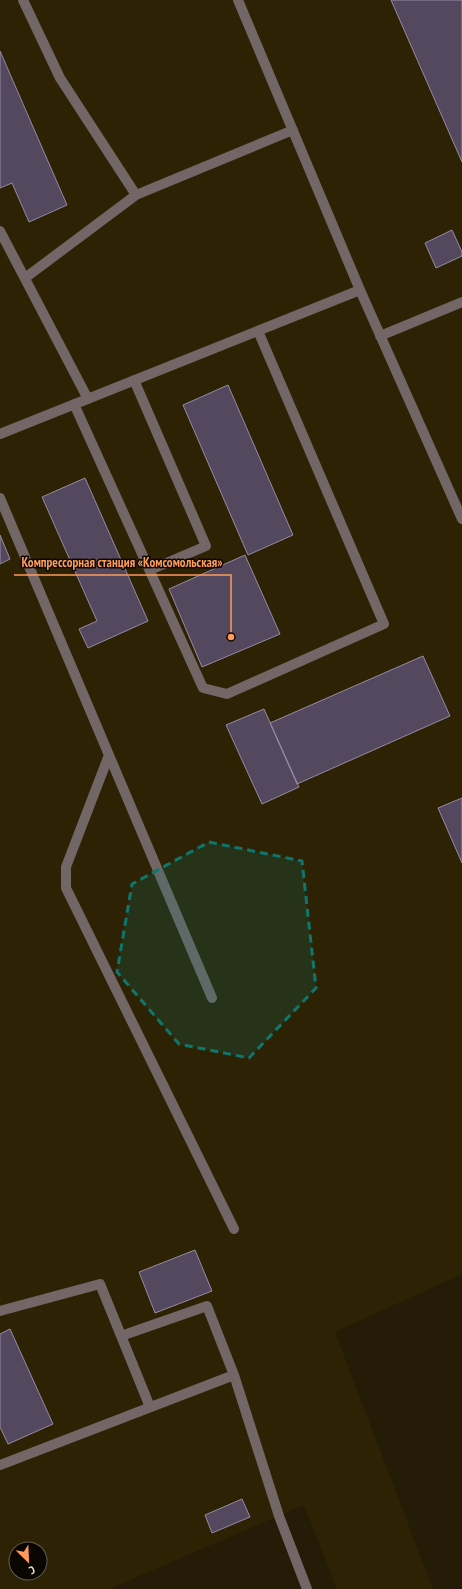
<svg xmlns="http://www.w3.org/2000/svg" width="462" height="1589" font-family="'PT Sans Narrow',sans-serif">
  <rect width="100%" height="100%" fill="#241c06"/>
  <!-- built -->
  <path fill="#2d2204" fill-rule="evenodd" d="M0,0H462V1274L335,1332L433,1589H337L304,1505L109,1589H0ZM16,1549H40V1573H16Z"/>
  <!-- building -->
  <path fill="#53485e" stroke="#978ba4" d="M391,0H462V162Z
    M0,51L67,205L29,222L12,183L0,188Z
    M452,230L462,252V256L436,268L425,243Z
    M228,385L293,535L248,555L183,405Z
    M85,478L148,621L88,648L79,629L97,621L42,497Z
    M0,535L10,559L0,564Z
    M245,555L280,634L202,667L169,589Z
    M423,656L450,716L297,784L270,723Z
    M264,709L299,787L262,804L226,725Z
    M462,798V863L438,808Z
    M195,1250L212,1291L155,1313L139,1272Z
    M10,1329L53,1424L8,1444L0,1427V1334Z
    M242,1499L250,1517L212,1533L205,1515Z"/>
  <g fill="none" stroke-linecap="round" stroke-linejoin="round">
    <!-- minor -->
    <path stroke="#736666" stroke-width="10" d="M23,0L60,78L136,195
      M238,0L360,290L462,519
      M0,231L88,399
      M25,278L136,195L293,130
      M380,336L462,302
      M134,380L206,546L150,570
      M74,404L203,688L227,694L384,624L258,331
      M0,434L360,290
      M0,498L212,998
      M109,755L66,867V888L234,1229
      M0,1311L100,1284L150,1407
      M121,1336L207,1306L234,1375L279,1516L307,1589
      M0,1465L234,1375"/>
  </g>
  <!-- marked area -->
  <path fill="#0f766e" fill-opacity="0.2" stroke="#0f766e" stroke-width="3" stroke-dasharray="8 5" stroke-linejoin="round" d="M209,842L302,861L316,988L249,1058L179,1044L117,972L132,884Z"/>
  <!-- callouts -->
  <path fill="none" stroke="#fe9b59" stroke-width="1.5" d="M231 637L231 575H14"/>
  <circle fill="#fe9b59" stroke="#0a0702" stroke-width="1.5" cx="231" cy="637" r="4"/>
  <g font-size="13" text-anchor="middle" font-weight="bold" fill="#fe9b59" stroke="#0a0702" stroke-width="3" stroke-linejoin="round" paint-order="stroke">
    <text x="122" y="567">Компрессорная станция «Комсомольская»</text>
  </g>
  <!-- north arrow -->
  <g transform="translate(28 1561) rotate(156)"><circle r="19" fill="#0a0702" stroke="#615d54"/>
  <path d="M0-3L7 15L0 10L-7 15Z" fill="#fe9b59"/>
  <text y="-6" font-size="11" font-weight="bold" text-anchor="middle" fill="#e3ded0">С</text>
  </g>
</svg>
